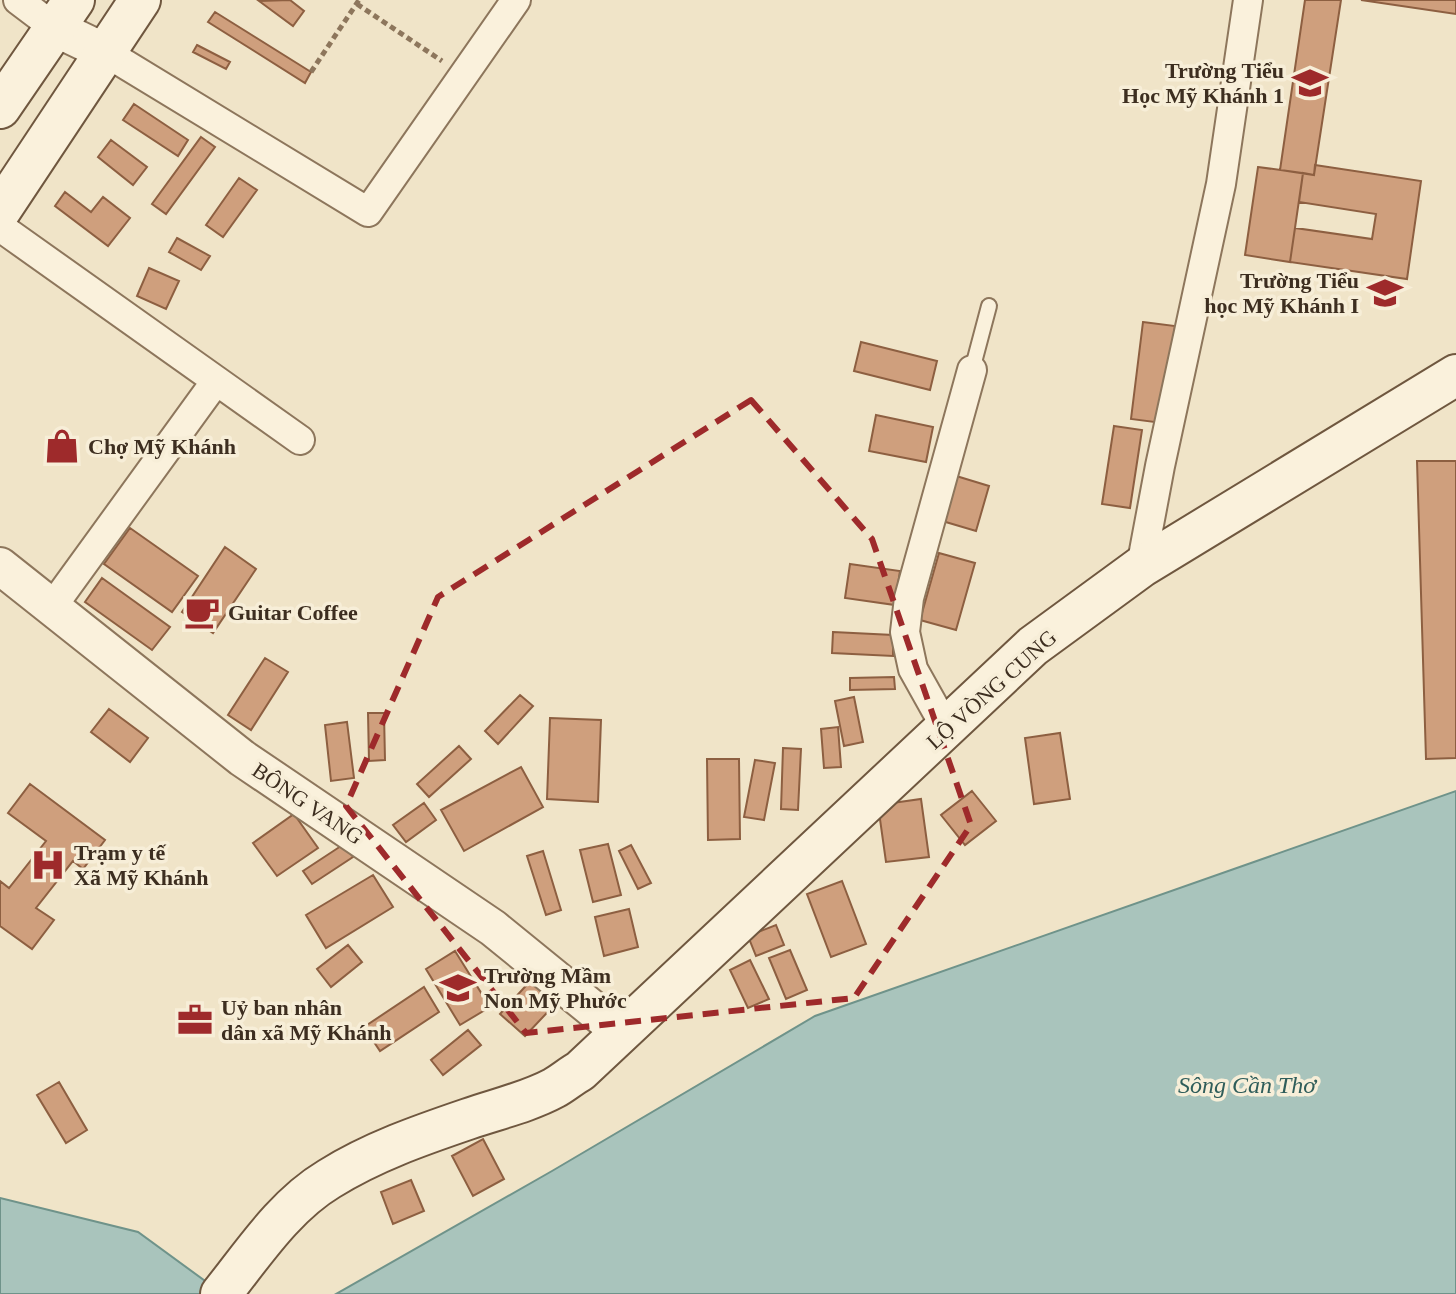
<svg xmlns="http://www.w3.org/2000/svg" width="1456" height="1294" font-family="'Times New Roman',serif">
  <rect width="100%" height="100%" fill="#f0e4c8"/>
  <!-- water -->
  <path fill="#a9c4bc" stroke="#6f938a" stroke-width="2" d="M1456,791V1294H336L552,1171L815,1016Z
    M0,1198L138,1232L223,1294H0Z"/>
  <!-- building -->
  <path fill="#cf9f7d" stroke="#8d5f41" stroke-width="2" d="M290,0L304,11L293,26L259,1Z
    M1305,0H1341L1314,175L1280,170Z
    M1361,0H1456V14Z
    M215,12L311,72L305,83L208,22Z
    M197,45L230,62L226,69L193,52Z
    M134,104L188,140L178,156L123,120Z
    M201,137L215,147L166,214L152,204Z
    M111,140L147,167L133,185L98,157Z
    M1315,165L1421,181L1407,279L1290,262L1295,228L1372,239L1376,214L1299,202L1303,173L1314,175Z
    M1258,167L1303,173L1290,262L1245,255Z
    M239,178L257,190L223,237L206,225Z
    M65,192L91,212L103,197L130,218L108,246L55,206Z
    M177,238L210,256L201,270L169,252Z
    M149,268L179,281L166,309L137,296Z
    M1143,322L1175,326L1162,423L1131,419Z
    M861,342L937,361L930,390L854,371Z
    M876,415L933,427L926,462L869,451Z
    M1114,426L1142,430L1130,508L1102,504Z
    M1417,461H1456V758L1426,759Z
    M953,475L989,486L976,531L939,520Z
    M130,528L198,576L172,612L104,564Z
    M225,547L256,569L213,633L182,612Z
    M939,553L975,563L956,630L920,620Z
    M850,564L900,571L895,605L845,598Z
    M102,578L170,627L152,650L85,602Z
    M833,632L893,635V656L832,653Z
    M265,658L288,672L251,730L228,715Z
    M894,677L895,689L850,690V678Z
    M520,695L533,706L498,744L485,731Z
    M854,697L863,742L844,746L835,701Z
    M109,709L148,738L130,762L91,732Z
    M368,713H384L385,760L369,761Z
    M550,718L601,720L598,802L547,799Z
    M347,722L354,778L331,781L325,725Z
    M838,727L841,767L824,768L821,729Z
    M1060,733L1070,799L1034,804L1025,738Z
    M459,746L471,759L429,797L417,784Z
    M783,748L801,749L798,810L781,809Z
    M707,759H739L740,839L708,840Z
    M755,760L775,763L764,820L744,817Z
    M521,767L543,807L464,851L441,810Z
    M30,784L105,840L83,869L73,861L36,908L54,920L32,949L0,926V881L9,888L46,841L8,813Z
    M972,791L996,821L965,845L941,815Z
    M921,799L929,857L886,862L878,805Z
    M424,803L436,820L406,842L393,825Z
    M294,814L318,848L277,876L253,843Z
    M344,844L353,857L312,884L303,871Z
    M608,844L621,895L593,902L580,850Z
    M631,845L651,883L638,889L619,851Z
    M543,851L561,910L546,915L527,856Z
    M373,875L393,907L326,948L306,915Z
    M842,881L866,944L831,957L807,894Z
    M629,909L638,947L604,956L595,917Z
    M776,925L784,945L756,956L748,936Z
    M348,945L362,962L331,987L317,969Z
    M790,950L807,990L786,999L769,958Z
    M455,951L490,1007L460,1025L426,969Z
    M750,960L769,999L748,1008L730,970Z
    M534,977L559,1000L525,1036L500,1014Z
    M424,987L439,1012L380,1051L364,1027Z
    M468,1030L481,1045L443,1075L431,1060Z
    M59,1082L87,1130L66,1143L37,1095Z
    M483,1139L504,1179L473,1196L452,1156Z
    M411,1180L424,1211L393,1224L381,1192Z"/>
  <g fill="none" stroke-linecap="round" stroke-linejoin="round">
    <!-- service casing -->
    <g stroke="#8d765c" stroke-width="18">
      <path id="service" d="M972,370L989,306"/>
    </g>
    <!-- minor casing -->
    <g stroke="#8d765c" stroke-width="32">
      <path id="minor" d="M18,0L55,28
        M105,52L368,212L516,0
        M0,227L300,440
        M1141,567L1160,466L1221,184L1248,0
        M52,607L216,381
        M946,728L913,669L905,632L909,598L972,370"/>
    </g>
    <!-- tertiary casing -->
    <g stroke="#8d765c" stroke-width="40">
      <path id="tertiary" d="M55,28L105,52
        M0,566L242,758L493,928L622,1033"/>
    </g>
    <!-- secondary casing -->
    <g stroke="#6f573f" stroke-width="44">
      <path id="secondary" d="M0,108L74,0
        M0,211L140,0
        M221,1294C253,1254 284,1206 329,1179C372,1152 421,1135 468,1119C497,1109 528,1102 554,1088C563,1083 571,1076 580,1071L1033,646L1141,567L1456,375"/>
    </g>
    <!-- path -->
    <path stroke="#8d765c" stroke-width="5" stroke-dasharray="6 4" stroke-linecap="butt" d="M357,4L442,61
      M311,72L359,0"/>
    <!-- service -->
    <use href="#service" stroke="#faf1dc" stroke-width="14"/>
    <!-- minor -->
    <use href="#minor" stroke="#faf1dc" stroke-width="28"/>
    <!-- tertiary -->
    <use href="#tertiary" stroke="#faf1dc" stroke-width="36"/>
    <!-- secondary -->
    <use href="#secondary" stroke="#faf1dc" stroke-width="40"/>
  </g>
  <!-- marked area -->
  <path fill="none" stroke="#9e2a2b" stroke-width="6" stroke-dasharray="16 10" stroke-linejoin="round" d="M751,400L872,539L971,825L854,998L526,1033L346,806L438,597Z"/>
  <!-- icons -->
  <defs>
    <g id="school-bare" transform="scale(2.76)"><path d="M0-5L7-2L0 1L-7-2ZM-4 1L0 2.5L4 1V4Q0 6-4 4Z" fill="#9e2a2b" stroke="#f7eed8" stroke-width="2.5" paint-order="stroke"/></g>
    <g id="shop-bare" transform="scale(2.76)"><path d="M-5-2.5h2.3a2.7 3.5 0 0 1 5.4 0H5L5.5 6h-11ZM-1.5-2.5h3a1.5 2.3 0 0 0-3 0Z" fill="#9e2a2b" stroke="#f7eed8" stroke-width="2.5" paint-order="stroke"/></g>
    <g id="cafe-bare" transform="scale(2.76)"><path d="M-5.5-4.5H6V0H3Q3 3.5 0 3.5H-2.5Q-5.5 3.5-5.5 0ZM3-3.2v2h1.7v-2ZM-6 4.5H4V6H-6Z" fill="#9e2a2b" stroke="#f7eed8" stroke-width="2.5" paint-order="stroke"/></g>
    <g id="hospital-bare" transform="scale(2.76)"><path d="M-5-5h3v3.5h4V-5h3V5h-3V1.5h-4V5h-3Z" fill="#9e2a2b" stroke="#f7eed8" stroke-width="2.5" paint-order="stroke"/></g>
    <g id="office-bare" transform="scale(2.76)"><path d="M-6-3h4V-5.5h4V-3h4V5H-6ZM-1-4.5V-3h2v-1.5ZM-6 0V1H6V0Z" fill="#9e2a2b" stroke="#f7eed8" stroke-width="2.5" paint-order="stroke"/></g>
  </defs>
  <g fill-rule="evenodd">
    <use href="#school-bare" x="1310" y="83"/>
    <use href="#school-bare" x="1385" y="293"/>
    <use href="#shop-bare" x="62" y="446"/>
    <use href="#cafe-bare" x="202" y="612"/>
    <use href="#hospital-bare" x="48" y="865"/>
    <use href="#school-bare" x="458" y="988"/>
    <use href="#office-bare" x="195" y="1020"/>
  </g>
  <g text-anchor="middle" stroke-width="7" stroke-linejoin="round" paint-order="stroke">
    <!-- poi labels -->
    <g font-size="22" font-weight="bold" fill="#3d2e20" stroke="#f7eed8" text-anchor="start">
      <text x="1284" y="78" text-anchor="end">Trường Tiểu<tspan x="1284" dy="25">Học Mỹ Khánh 1</tspan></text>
      <text x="1359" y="288" text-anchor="end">Trường Tiểu<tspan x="1359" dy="25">học Mỹ Khánh I</tspan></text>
      <text x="88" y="454">Chợ Mỹ Khánh</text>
      <text x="228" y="620">Guitar Coffee</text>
      <text x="74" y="860">Trạm y tế<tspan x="74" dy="25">Xã Mỹ Khánh</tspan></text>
      <text x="484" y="983">Trường Mầm<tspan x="484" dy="25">Non Mỹ Phước</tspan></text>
      <text x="221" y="1015">Uỷ ban nhân<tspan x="221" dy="25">dân xã Mỹ Khánh</tspan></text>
    </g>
    <!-- street labels -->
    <g font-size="22" fill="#3d2e20" stroke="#f7eed8">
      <text transform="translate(991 689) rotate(-42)" y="8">LỘ VÒNG CUNG</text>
      <text transform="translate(308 803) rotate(34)" y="8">BÔNG VANG</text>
    </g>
    <!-- water labels -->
    <g font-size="24" font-style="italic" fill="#2f5d5a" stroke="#f7eed8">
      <text x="1247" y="1093">Sông Cần Thơ</text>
    </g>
  </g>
</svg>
